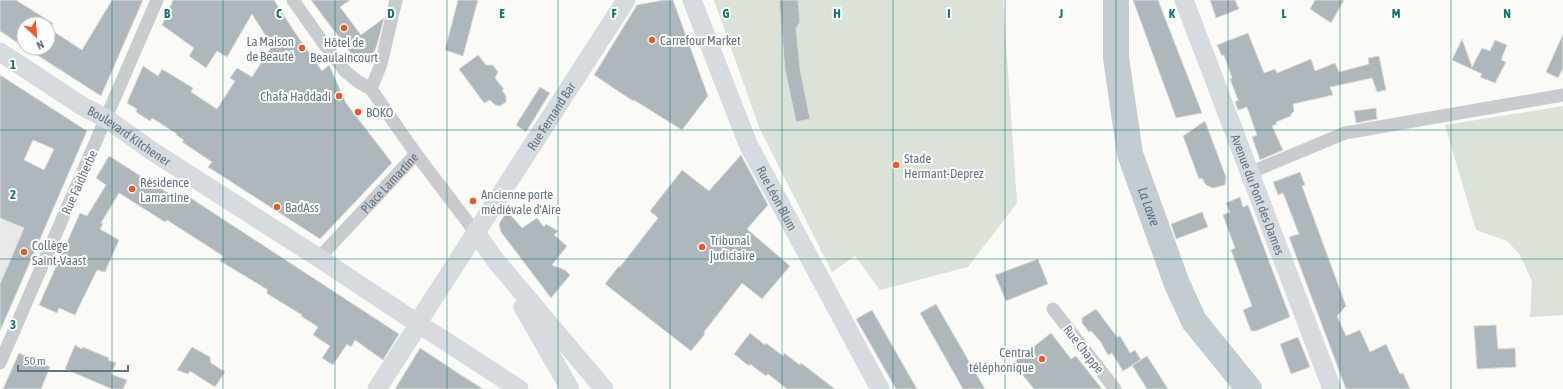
<svg xmlns="http://www.w3.org/2000/svg" width="1563" height="389" font-family="'Asap Condensed',sans-serif">
  <rect width="100%" height="100%" fill="#fafaf7"/>
  <!-- built -->
  <path fill="#e8e9e8" d="M0,198L49,219L0,331Z"/>
  <!-- green -->
  <path fill="#dbe2d8" d="M714,0H1003L1017,203L968,267L880,290L855,256L832,272L759,127Z
    M1563,106V315L1530,317L1532,281L1520,255L1507,241L1476,230L1445,125Z"/>
  <g fill="none" stroke-linecap="round" stroke-linejoin="round">
    <!-- river -->
    <path stroke="#c2ccd1" stroke-width="26" id="s1" d="M1116,0V58L1130,154L1177,284L1194,321L1249,389"/>
  </g>
  <!-- building -->
  <path fill="#aeb7bc" stroke="#dcdcda" fill-rule="evenodd" d="M0,0H16L54,24H24V47L0,31Z
    M112,0H143L101,96L26,48H48V28L82,50Z
    M173,0H274L298,37L322,71L329,65L346,103L392,163L320,239L208,167L212,162L182,142L184,140L176,135L177,134L152,118L150,121L136,112L137,109L127,103L143,66L158,76L162,69L193,88L191,92L217,109L235,81L230,78L237,68L252,77L272,46L252,14L227,57L217,51L206,68L189,56L194,48L162,25Z
    M311,0H350L340,7L361,35L384,18L377,45L374,52L359,64Z
    M458,0H478L463,56L445,50Z
    M664,0H673L708,96L682,130L634,100L633,101L594,75L637,5Z
    M779,0H798L800,23L798,24V27H796L800,69L810,119L796,122L785,70Z
    M1133,0H1158L1202,113L1176,118Z
    M1210,0H1235L1239,9L1216,18Z
    M1315,0H1344L1331,23L1310,9Z
    M1248,33L1264,73L1275,69L1277,73L1311,59L1315,71L1335,63L1339,72L1369,64L1368,58L1379,56L1386,90L1377,92L1372,78L1330,87L1333,95L1293,104L1294,111L1291,114V116L1276,122L1277,124L1272,126L1283,150L1260,160L1252,137L1257,135L1247,107L1238,110L1235,102L1238,100L1230,79L1232,78L1224,55L1222,56L1217,45Z
    M1563,34V68L1558,78L1546,72Z
    M1462,39L1472,67L1482,48L1490,51L1495,40L1507,45L1501,60L1506,62L1495,83L1480,77L1482,74L1452,60Z
    M478,55L486,65H493L498,72L495,78L504,89L502,90L506,96V102L500,106L495,105L490,100L484,103L459,69Z
    M0,75L87,131L0,331V284L24,228L0,218ZM33,140L54,149L44,170L24,160Z
    M540,87L550,93L526,132L516,125Z
    M1376,108L1377,119L1356,123L1354,111Z
    M1205,121L1226,177L1225,185L1213,188L1206,185L1202,178L1199,179L1183,136Z
    M741,155L768,205L747,229L790,266L762,299L742,283L704,332L705,334L691,351L605,284L619,266L620,267L658,218L650,211L682,170L709,191Z
    M109,156L179,200L183,193L399,334L383,360L355,340L351,347L347,344L333,365L322,358L330,346L313,335L318,327L301,316L302,315L266,293L268,290L220,261L223,256L167,220L165,222L119,193L101,223L103,224L100,229L119,240L105,272L97,270L75,315L59,308L57,313L39,305L80,213L87,216L106,185L96,178Z
    M1300,172L1305,185L1302,186L1346,306L1337,316L1346,336L1360,330L1370,352L1386,344L1400,374L1403,373L1410,389H1346L1289,237L1299,234L1283,193L1278,195L1273,182Z
    M1240,197L1243,207L1248,205L1290,317L1256,331H1251L1243,310L1252,306L1231,250L1235,248L1223,215L1230,212L1226,203Z
    M507,211L522,228L537,218L544,227L546,224L558,231L554,235L567,246L552,265L565,270L570,275L551,298L501,232L499,224Z
    M1202,212L1208,227L1176,239L1171,224Z
    M1038,259L1048,284L1006,301L995,275Z
    M936,304L985,389H963L920,313Z
    M1096,309L1117,337L1120,336L1130,353L1135,350L1141,360L1123,371L1112,353L1108,355L1100,341L1091,331L1089,332L1082,323V318Z
    M872,310L917,389H896L856,319Z
    M1496,325L1498,349L1515,348L1516,367L1477,369L1474,326Z
    M750,333L765,345L766,343L783,356L784,353L800,365L801,363L835,389H787L768,374L766,376L750,364L749,366L734,354Z
    M1051,333L1071,359L1076,356L1102,389H1034L1013,363Z
    M1298,337L1310,367L1291,374L1280,344Z
    M75,345L82,349L83,347L109,358L108,360L116,363L111,374L127,380L123,389H112L65,369Z
    M192,347L210,357L211,363L225,372L215,387L190,371L188,374L177,370Z
    M420,348L461,375L483,389H395Z
    M19,353L50,367L41,389H3Z
    M1147,356L1168,389H1147L1132,365Z"/>
  <g fill="none" stroke-linecap="round" stroke-linejoin="round">
    <!-- street -->
    <g stroke="#c8cccf" stroke-width="13">
      <path d="M293,0L324,44L345,71L357,81L371,89L416,154L476,233"/>
      <path d="M371,89L381,64L396,0"/>
      <path d="M1249,173L1345,133L1563,95"/>
      <path id="s2" d="M319,258L416,154"/>
      <path d="M1053,309L1115,389"/>
      <path d="M0,363L157,0"/>
    </g>
    <!-- secondary -->
    <g stroke="#d6dbdf" stroke-width="19">
      <path id="s3" d="M692,0L748,144L880,389"/>
      <path id="s4" d="M1184,0L1332,389"/>
      <path id="s5" d="M0,52L82,106L107,119L152,151L319,258L411,319"/>
      <path d="M476,233L496,261L604,389"/>
      <path d="M523,307L570,389"/>
      <path id="s6" d="M422,316L626,0"/>
      <path d="M426,329L433,333L519,389"/>
      <path d="M377,389L413,333"/>
    </g>
  </g>
  <!-- grid -->
  <path fill="none" stroke="#0f766e" stroke-width="1" stroke-opacity="0.55" d="M112,0V389M223,0V389M335,0V389M447,0V389M558,0V389M670,0V389M782,0V389M893,0V389M1005,0V389M1116,0V389M1228,0V389M1340,0V389M1451,0V389M0,130H1563M0,259H1563"/>
  <!-- markers -->
  <g fill="#ee5824" stroke="#fff" stroke-width="1.5">
    <circle cx="344" cy="28" r="4"/>
    <circle cx="652" cy="40" r="4"/>
    <circle cx="302" cy="48" r="4"/>
    <circle cx="339" cy="96" r="4"/>
    <circle cx="358" cy="112" r="4"/>
    <circle cx="896" cy="165" r="4"/>
    <circle cx="132" cy="189" r="4"/>
    <circle cx="473" cy="201" r="4"/>
    <circle cx="277" cy="207" r="4"/>
    <circle cx="702" cy="247" r="4"/>
    <circle cx="24" cy="252" r="4"/>
    <circle cx="1042" cy="359" r="4"/>
  </g>
  <g text-anchor="middle" stroke-width="4" stroke-linejoin="round" paint-order="stroke">
    <!-- poi labels -->
    <g font-size="13" fill="#637584" stroke="#fff" text-anchor="start">
      <text x="660" y="45">Carrefour Market</text>
      <text x="294" y="46" text-anchor="end">La Maison<tspan x="294" dy="15">de Beauté</tspan></text>
      <text x="344" y="47" text-anchor="middle">Hôtel de<tspan x="344" dy="15">Beaulaincourt</tspan></text>
      <text x="331" y="101" text-anchor="end">Chafa Haddadi</text>
      <text x="366" y="117">BOKO</text>
      <text x="904" y="163">Stade<tspan x="904" dy="15">Hermant-Deprez</tspan></text>
      <text x="140" y="187">Résidence<tspan x="140" dy="15">Lamartine</tspan></text>
      <text x="481" y="199">Ancienne porte<tspan x="481" dy="15">médiévale d'Aire</tspan></text>
      <text x="285" y="212">BadAss</text>
      <text x="710" y="245">Tribunal<tspan x="710" dy="15">judiciaire</tspan></text>
      <text x="32" y="250">Collège<tspan x="32" dy="15">Saint-Vaast</tspan></text>
      <text x="1034" y="357" text-anchor="end">Central<tspan x="1034" dy="15">téléphonique</tspan></text>
    </g>
    <!-- street labels -->
    <g font-size="13" fill="#637584" stroke="#fff">
      <text dy="5" stroke="none"><textPath href="#s6" startOffset="238">Rue Fernand Bar</textPath></text>
      <text dy="5" stroke="none"><textPath href="#s5" startOffset="154">Boulevard Kitchener</textPath></text>
      <text transform="translate(79 182) rotate(-66)" y="5">Rue Faidherbe</text>
      <text dy="5" stroke="none"><textPath href="#s2" startOffset="103">Place Lamartine</textPath></text>
      <text dy="5" stroke="none"><textPath href="#s4" startOffset="208">Avenue du Pont des Dames</textPath></text>
      <text dy="5" stroke="none"><textPath href="#s3" startOffset="216">Rue Léon Blum</textPath></text>
      <text transform="translate(1084 349) rotate(52)" y="5">Rue Chappe</text>
    </g>
    <!-- water labels -->
    <g font-size="14" font-style="italic" fill="#5e747e" stroke="#fff">
      <text dy="5" stroke="none"><textPath href="#s1" startOffset="211">La Lawe</textPath></text>
    </g>
  </g>
  <g font-size="13" text-anchor="middle" font-weight="bold" fill="#0f766e" stroke="#fff" stroke-width="4" stroke-linejoin="round" paint-order="stroke">
    <text x="167" y="18">B</text>
    <text x="279" y="18">C</text>
    <text x="391" y="18">D</text>
    <text x="502" y="18">E</text>
    <text x="614" y="18">F</text>
    <text x="726" y="18">G</text>
    <text x="837" y="18">H</text>
    <text x="949" y="18">I</text>
    <text x="1061" y="18">J</text>
    <text x="1172" y="18">K</text>
    <text x="1284" y="18">L</text>
    <text x="1396" y="18">M</text>
    <text x="1507" y="18">N</text>
    <text x="13" y="69">1</text>
    <text x="13" y="199">2</text>
    <text x="13" y="329">3</text>
  </g>
  <!-- north arrow -->
  <g transform="translate(36 36) rotate(154)"><circle r="19" fill="#ffffff" stroke="#c1c8ce"/>
  <path d="M0-3L7 15L0 10L-7 15Z" fill="#ee5824"/>
  <text y="-6" font-size="11" font-weight="bold" text-anchor="middle" fill="#637584">N</text>
  </g>
  <!-- scale -->
  <path d="M18 365v6h110v-6" fill="none" stroke="#637584" stroke-width="2"/>
  <text x="24" y="365" font-size="12" fill="#637584" stroke="#ffffff" stroke-width="3" paint-order="stroke">50 m</text>
</svg>
